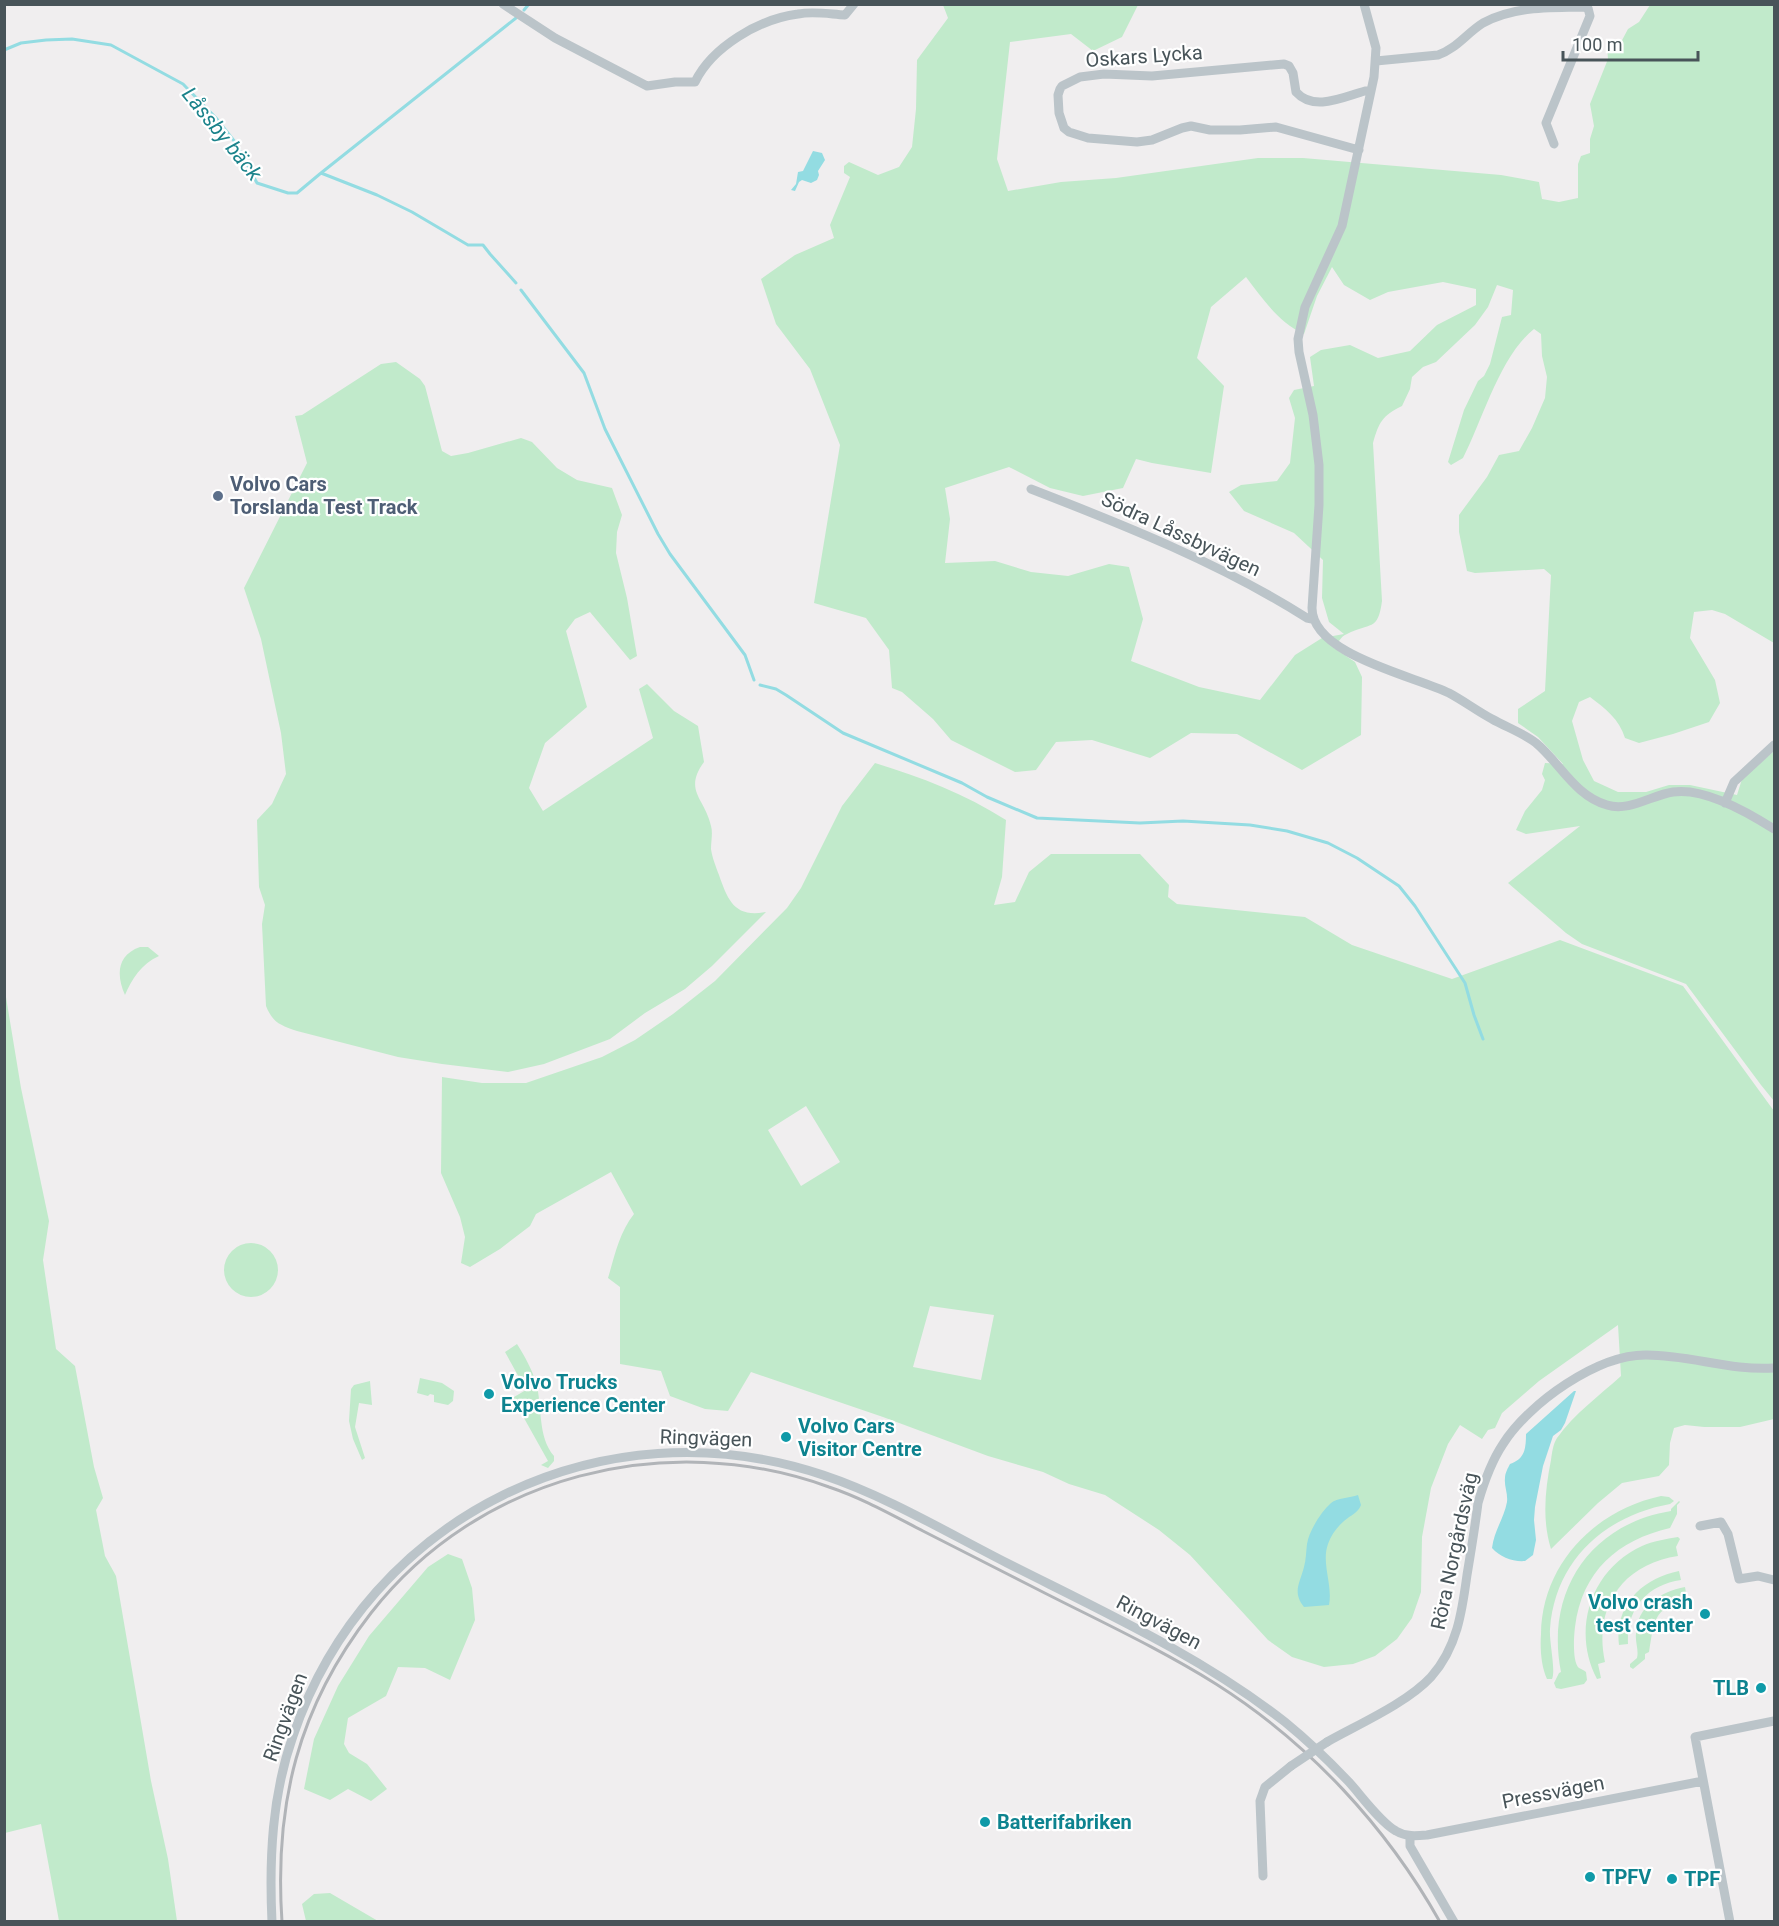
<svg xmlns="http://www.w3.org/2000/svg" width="1779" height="1926" font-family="Roboto,sans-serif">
  <rect width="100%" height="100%" fill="#f0eeef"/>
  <!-- green -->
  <path fill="#c1eacb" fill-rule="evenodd" d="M943,5H1138L1122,37L1093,51L1071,34L1010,42L997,159L1008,191L1061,182L1116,178L1258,158H1303L1501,175L1539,182L1542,199L1559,202L1578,198V164L1581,156L1590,153V139L1594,126L1590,104L1608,59L1607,46L1610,44H1620L1628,29L1639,22L1650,5H1774V643L1725,614L1712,610L1694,612L1690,638L1715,680L1720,703L1709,722L1673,734L1639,743L1625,738C1619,719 1606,709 1590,697L1579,702L1572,721L1583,760L1594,781L1618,792H1646L1669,785H1690L1737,795L1742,779L1774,751V1101L1761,1085L1686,984L1582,944L1566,933L1508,883L1580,826L1526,834L1516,830L1525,811L1542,790L1545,780L1542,774L1545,763L1563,764L1538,737L1518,723V709L1545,691L1551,575L1544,569L1475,573L1467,571L1459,532V515L1487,477L1499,455L1519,451L1532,428L1545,398L1547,377L1542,356L1541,334L1534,329C1500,356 1483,419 1463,458L1451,465L1448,462L1464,410L1478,381L1484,376L1490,364L1502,317L1511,315L1513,290L1497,285L1488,307L1475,325L1436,362L1423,367L1412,377L1410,389L1402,406C1382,416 1379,422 1373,443L1382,601C1378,632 1370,622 1347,634C1341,636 1338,643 1334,648L1355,662L1362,677L1361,735L1302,770L1237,734L1191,733L1150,758L1092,740L1056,742L1036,770L1015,772L951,740L933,719L902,692L892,688L889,650L866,618L814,603L840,445L810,369L776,324L761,279L795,255L834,238L830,225L850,177L844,173V166L849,162L878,175L899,167L912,147L916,109L917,60L948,18ZM1332,267L1344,285L1370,300L1388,292L1443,282L1476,289V305L1437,325L1410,351L1378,358L1350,345L1321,350L1310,357L1314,386L1294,390L1289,398L1295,418L1290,463L1277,481L1241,485L1229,492L1244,511L1294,533L1323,560L1322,598L1329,622L1344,634L1322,638L1295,655L1260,700L1199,687L1131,661L1143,619L1129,567L1109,564L1068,576L1031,572L995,561L945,563L950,519L945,488L1009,467L1050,488L1083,496L1123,488L1136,459L1152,463L1211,473L1224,386L1197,358L1211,307L1246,277C1263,299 1278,322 1304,334L1317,296Z
    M396,362L420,379L425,386L442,451L451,456L468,453L521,438L532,442L557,468L577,480L612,488L622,515L617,532L616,553L627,598L637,656L630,660L590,612L575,619L566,631L587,707L545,743L529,788L543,811L653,738L639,689L647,684L674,711L698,726L704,762C683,791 705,798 711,826C713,833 711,841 711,849C712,857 716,867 719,875C728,901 735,918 766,912L712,966L685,989L645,1013L610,1039L544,1064L508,1072L442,1064L398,1057L297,1031C280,1025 273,1023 266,1006L262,924L265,905L259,887L257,820L272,804L286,774L281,733L261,639L244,588L307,463L295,416L302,415L381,364Z
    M875,763C921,777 965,794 1006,820L1002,877L994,905L1015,902L1029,872L1051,854H1140L1169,885L1168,897L1177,904L1305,917L1352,945L1452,979L1560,940L1683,986L1774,1111V1419L1740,1427H1704L1685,1425L1674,1428L1670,1443L1669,1465L1659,1476L1622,1483L1598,1503L1551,1549C1542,1520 1545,1490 1551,1460C1552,1453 1553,1444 1557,1438C1574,1414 1600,1395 1621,1376L1618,1325L1539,1381L1502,1413L1495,1428L1488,1430L1482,1439L1460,1425L1448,1444L1431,1488L1422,1537L1421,1592L1412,1618L1397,1639L1375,1656L1353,1664L1324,1667L1292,1657L1268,1640L1190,1555L1159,1530L1105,1495L1069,1484L1043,1472L988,1456L883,1417L751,1372L728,1411L705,1409L670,1396L661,1371L620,1364V1287L608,1278C615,1255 619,1233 634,1214L611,1172L536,1214L530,1226L500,1249L470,1267L461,1263L465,1237L460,1217L441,1173L442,1077L482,1083H526L602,1057L635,1040L673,1014L715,981L787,908L801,888L842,806ZM806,1106L840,1162L801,1186L768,1130ZM930,1306L994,1315L981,1380L913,1367Z
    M140,947H148L159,956C141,964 132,979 125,995C116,975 117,955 140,947Z
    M5,991L21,1088L49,1221L43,1260L56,1349L75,1366L94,1467L103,1498L96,1510L105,1556L116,1576L151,1781L168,1859L177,1921H59L41,1824L5,1833Z
    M224 1270a27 27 0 1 1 54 0a27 27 0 1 1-54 0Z
    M517,1344C525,1357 532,1369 536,1383C543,1407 537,1436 554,1456V1461L548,1468L541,1465L548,1461L515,1402L508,1407L507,1401L526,1390L505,1352Z
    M420,1378L442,1383L454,1391L453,1401L448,1405L434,1402V1395L430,1394L428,1396L417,1393Z
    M370,1381L372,1405L359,1403L355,1427L365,1458L362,1460L353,1439L349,1421L351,1389L354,1385Z
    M1661,1496L1669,1497L1674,1501L1670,1504C1604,1516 1555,1561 1550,1629C1549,1642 1556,1671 1552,1679H1547C1541,1666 1540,1648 1541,1634C1542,1564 1595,1510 1661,1496Z
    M1679,1501L1680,1502L1677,1505V1514L1670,1528C1618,1540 1582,1571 1575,1627C1574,1635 1572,1662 1579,1668C1581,1669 1584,1670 1586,1672L1587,1680L1584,1684L1561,1689L1556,1688L1554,1683L1559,1673L1561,1672C1545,1592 1590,1524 1671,1511V1509Z
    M1678,1537L1680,1539L1676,1547L1678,1556C1623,1564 1593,1607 1605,1662L1598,1664L1601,1678L1597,1679C1571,1630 1591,1569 1642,1546C1653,1541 1666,1539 1678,1537Z
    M448,1554L462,1559L472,1588L475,1620L450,1680L425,1668L398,1667L386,1696L348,1718L344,1744L349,1753L367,1764L387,1789L371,1801L348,1789L330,1800L304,1789L314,1739L338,1686L369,1636L428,1567Z
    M1679,1571L1681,1580C1647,1585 1626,1609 1628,1644L1619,1645C1614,1605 1643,1578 1679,1571Z
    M1685,1587L1688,1604C1652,1604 1654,1625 1649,1652L1645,1654V1659L1633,1669L1630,1667V1664L1637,1658C1639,1650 1635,1642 1636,1634C1637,1606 1660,1592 1685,1587Z
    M330,1893L378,1921H306L302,1904L314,1894Z"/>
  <!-- water -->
  <path fill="#93dce2" d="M813,151L822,153L825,160L818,171L819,175L817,180L811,183L802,180L799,182L795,191L791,190L796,184L798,172L803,171Z
    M1574,1391H1576L1565,1423L1561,1430L1553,1436L1543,1466L1535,1507L1534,1520L1536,1540L1533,1555L1525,1561C1513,1562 1500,1557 1492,1548C1494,1531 1504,1518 1507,1502C1508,1493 1504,1486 1505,1478C1505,1473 1508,1468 1510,1464C1525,1459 1526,1448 1526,1434Z
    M1358,1495L1361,1505C1358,1513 1351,1515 1344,1521C1337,1527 1331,1535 1328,1544C1321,1563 1333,1585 1329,1605L1304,1607C1292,1592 1300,1583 1304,1567C1306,1560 1306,1552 1307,1544C1309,1531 1321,1512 1331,1503C1337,1498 1350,1498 1358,1495Z"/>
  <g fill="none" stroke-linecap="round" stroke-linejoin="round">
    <!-- stream -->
    <path stroke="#93dce2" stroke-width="3" d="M524,10L529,4
      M4,50L21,43L46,40L72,39L111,45L183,84L216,118L235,142L257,183L288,193H297L321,173L377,195L412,212L468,245H483L490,254L516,283
      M321,173L516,18
      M521,290L584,373L605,429L658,534L670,554L745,655L754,680
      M760,685L776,689L786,695L843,733L962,783L987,797L1037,818L1140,823L1183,821L1250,825L1287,831L1328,843L1357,858L1399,886L1415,906L1465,983L1474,1015L1483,1039"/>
    <!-- street -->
    <path stroke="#bbc4c9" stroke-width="9" d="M503,4L555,38L647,86L675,82H695C712,47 759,19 798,14C813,11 829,14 845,15L854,4
      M1364,4L1376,48L1374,77L1342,226L1305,307L1298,339L1299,352L1313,415L1319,465V505L1312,608C1312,655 1415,676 1449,693C1464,701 1477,711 1492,719C1506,727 1523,733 1536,743C1560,763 1575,796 1607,805C1629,812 1652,795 1673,792C1705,787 1749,813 1774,829
      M1376,61L1438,55C1456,49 1467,33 1483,23C1515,6 1548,8 1583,7L1588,8L1590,16L1546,123L1554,144
      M1359,150L1276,127L1240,130H1210L1191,126L1182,128L1152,140L1137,142L1088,138L1069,132L1064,128L1059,113L1058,95L1060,89L1062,86L1080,77L1104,74L1152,76L1284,64L1289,66L1293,73L1296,92C1314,112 1343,97 1365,91H1371
      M1031,489C1124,525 1222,564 1307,618L1312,619
      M1725,803L1734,782L1774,745
      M1700,1526L1721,1522L1728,1534L1739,1579L1758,1576L1774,1580
      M1327,1742C1359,1724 1407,1703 1431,1677C1457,1648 1462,1612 1467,1575C1471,1551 1475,1527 1478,1503C1484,1482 1491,1462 1503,1444C1529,1403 1598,1354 1647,1355C1690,1355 1731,1371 1774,1368
      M1410,1836V1846L1454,1922
      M1263,1876L1260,1801L1265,1787L1291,1766
      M272,1922C269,1859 272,1795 293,1736C368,1515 603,1401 823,1475C886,1496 948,1533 1007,1563C1102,1611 1201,1656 1285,1722C1307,1740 1328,1760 1348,1781C1361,1795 1380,1822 1396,1831C1406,1837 1416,1836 1427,1835L1703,1781
      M1730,1922L1695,1737L1774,1721"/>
    <!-- rail -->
    <path stroke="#b1b4b8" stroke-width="3" d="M282,1922C274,1804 298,1707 371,1613C479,1475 666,1428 829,1487C862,1498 892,1515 923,1531C959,1549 995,1568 1031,1586C1093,1618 1157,1647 1216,1684C1309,1743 1386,1826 1440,1922"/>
    <!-- street-bridge -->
    <path stroke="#bbc4c9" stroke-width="9" d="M1291,1766L1327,1742"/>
  </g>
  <!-- markers -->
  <circle fill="#5c6f8a" stroke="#fff" stroke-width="2" cx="218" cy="496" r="6"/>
  <g fill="#0f9aa8" stroke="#fff" stroke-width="2">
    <circle cx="489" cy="1394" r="6"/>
    <circle cx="786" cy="1437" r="6"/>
    <circle cx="1705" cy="1614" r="6"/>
    <circle cx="1761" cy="1688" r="6"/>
    <circle cx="985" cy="1822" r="6"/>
    <circle cx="1590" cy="1877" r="6"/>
    <circle cx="1672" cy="1879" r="6"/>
  </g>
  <g text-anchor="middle" stroke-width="4.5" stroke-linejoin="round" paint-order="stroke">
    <!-- street labels -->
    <g font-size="20" fill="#485459" stroke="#fff">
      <text transform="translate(1144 56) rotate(-4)" y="7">Oskars Lycka</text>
      <text transform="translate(1181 534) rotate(25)" y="7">Södra Låssbyvägen</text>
      <text transform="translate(706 1438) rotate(2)" y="7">Ringvägen</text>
      <text transform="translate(1454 1551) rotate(-78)" y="7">Röra Norgårdsväg</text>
      <text transform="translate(1159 1622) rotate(28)" y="7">Ringvägen</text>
      <text transform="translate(285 1717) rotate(-70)" y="7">Ringvägen</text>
      <text transform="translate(1553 1792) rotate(-11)" y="7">Pressvägen</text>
    </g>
    <!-- service labels -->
    <g font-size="20" font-weight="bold" fill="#4e5e75" stroke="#fff" text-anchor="start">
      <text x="230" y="491">Volvo Cars<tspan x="230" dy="23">Torslanda Test Track</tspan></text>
    </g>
    <!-- culture labels -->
    <g font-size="20" font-weight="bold" fill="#0d838f" stroke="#fff" text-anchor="start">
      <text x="501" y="1389">Volvo Trucks<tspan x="501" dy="23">Experience Center</tspan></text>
      <text x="798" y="1433">Volvo Cars<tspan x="798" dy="23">Visitor Centre</tspan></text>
      <text x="1693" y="1609" text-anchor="end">Volvo crash<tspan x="1693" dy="23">test center</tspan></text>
      <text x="1749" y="1695" text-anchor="end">TLB</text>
      <text x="997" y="1829">Batterifabriken</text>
      <text x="1602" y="1884">TPFV</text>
      <text x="1684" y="1886">TPF</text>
    </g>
    <!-- water labels -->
    <g font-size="21" font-style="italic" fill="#1b838b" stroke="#fff">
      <text transform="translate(222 134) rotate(51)" y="7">Låssby bäck</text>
    </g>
  </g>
  <!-- border -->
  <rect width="1779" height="1926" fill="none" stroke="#485459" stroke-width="12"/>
  <!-- scale -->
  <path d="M1563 51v9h135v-9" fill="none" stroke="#485459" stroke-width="3"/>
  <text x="1572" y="51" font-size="18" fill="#485459" stroke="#ffffff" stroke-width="4.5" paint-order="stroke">100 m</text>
</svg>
